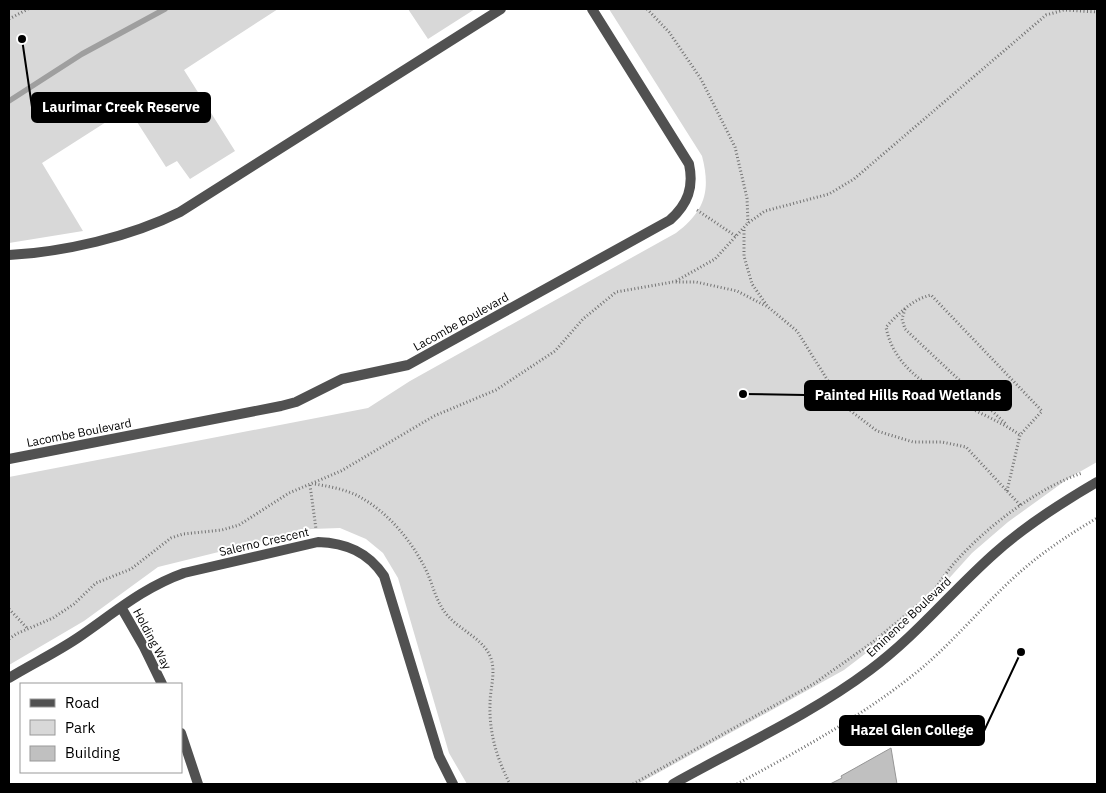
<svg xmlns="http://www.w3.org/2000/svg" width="1106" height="793" font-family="'IBM Plex Sans',sans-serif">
  <rect width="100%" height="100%" fill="#fff"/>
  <!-- green -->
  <path fill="#d8d8d8" d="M9,9H278L184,70L235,151L190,179L177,161L166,167L128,108L42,163L83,231L9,243Z
    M408,9H475L428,39Z
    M609,9H1097V462L1069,478L1008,522L972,553L934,595L891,634L844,670L638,784H467L449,753L398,578L383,553L366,539L340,528L311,529L158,567L84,621L9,665V477L368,408L410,381L676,233C705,211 711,191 702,156Z"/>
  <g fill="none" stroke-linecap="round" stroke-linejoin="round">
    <!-- stream -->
    <path stroke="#9f9f9f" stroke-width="5.5" d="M9,101L82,54L165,9"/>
  </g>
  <!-- building -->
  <path fill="#c0c0c0" stroke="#959595" d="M891,748L897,784H830L842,778L841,776Z"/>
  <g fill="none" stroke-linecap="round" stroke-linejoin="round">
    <!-- path -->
    <path stroke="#737373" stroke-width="3" stroke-dasharray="1 2.5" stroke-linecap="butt" d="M647,9L669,32L701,79L735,147L747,198L748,223
      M9,19L28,9
      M697,210L737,237
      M744,230V256L752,284L768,307L797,331L843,405L877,431L913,442H942L966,447L1021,506
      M676,281L715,259L748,223L765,211L829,194L854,179L1046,15L1064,10L1097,12
      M905,309L902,319L905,329L1007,425
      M315,484C332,487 350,490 365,500C390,515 412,542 425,568C433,584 436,603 448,616C462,632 487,640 492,662C495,676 490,690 490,704C489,733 497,759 510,784
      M310,485L316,529
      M1007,491L1020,435L1042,411L931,295C913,299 899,313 886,327C898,390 976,404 1020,435
      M934,590C942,580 949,568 958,559C989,525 1038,488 1082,473
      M9,609L28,629
      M9,639L16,634L53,618L74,604L96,583L131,569L171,538L183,534L222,530L239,525L289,493L341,471L434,416L496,390L555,351L583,319L616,292L673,282H696L737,291L768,307
      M633,784L815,683L873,642L924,600
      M737,784C800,750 861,717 917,672C954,642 984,604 1020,572C1044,551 1070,534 1097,518"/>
    <!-- minor -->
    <path stroke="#515151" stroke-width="10" d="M9,255C64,252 130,237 180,212L501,9
      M9,459L281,406L296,402L342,379L408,365L670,220C688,204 694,187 689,164L592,9
      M121,607L144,647L162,684
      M9,678C32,664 57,652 79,637C114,613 144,587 184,573L318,542C346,543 368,552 384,576L439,756L453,784
      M181,733L198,784"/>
    <!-- tertiary -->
    <path stroke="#515151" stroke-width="10" d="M673,784C739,747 810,715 870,670C916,636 952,591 995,553C1026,525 1061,503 1097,482"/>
  </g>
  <g text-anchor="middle" stroke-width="4" stroke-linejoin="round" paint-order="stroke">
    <!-- street labels -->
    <g font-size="12" fill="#000" stroke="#fff">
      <text transform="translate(461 322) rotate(-29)" y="4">Lacombe Boulevard</text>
      <text transform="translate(79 433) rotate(-11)" y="4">Lacombe Boulevard</text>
      <text transform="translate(264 542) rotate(-13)" y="4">Salerno Crescent</text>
      <text transform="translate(909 617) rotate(-43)" y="4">Eminence Boulevard</text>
      <text transform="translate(152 639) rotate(62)" y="4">Holding Way</text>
    </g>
  </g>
  <!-- callouts -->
  <path fill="none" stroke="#000" stroke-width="2" d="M22 39L32 107M743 394L805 395M1021 652L984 731"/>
  <g fill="#000" stroke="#fff" stroke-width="2">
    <circle cx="22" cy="39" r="5"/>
    <circle cx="743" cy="394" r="5"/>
    <circle cx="1021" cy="652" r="5"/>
  </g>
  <g fill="#000" stroke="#000" stroke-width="2">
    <rect x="32" y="93" width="178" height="29" rx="5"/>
    <rect x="805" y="381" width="206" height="29" rx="5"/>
    <rect x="840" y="716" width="144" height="29" rx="5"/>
  </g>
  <g font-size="14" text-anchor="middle" font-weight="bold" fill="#fff">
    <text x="121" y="112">Laurimar Creek Reserve</text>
    <text x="908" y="400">Painted Hills Road Wetlands</text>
    <text x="912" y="735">Hazel Glen College</text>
  </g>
  <!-- border -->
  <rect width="1106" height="793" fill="none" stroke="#000000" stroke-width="20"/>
  <!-- legend -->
  <rect x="20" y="683" width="162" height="90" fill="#ffffff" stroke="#999999"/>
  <rect x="30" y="699" width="25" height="8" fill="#515151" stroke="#999999"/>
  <text x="65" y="708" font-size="15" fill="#000000">Road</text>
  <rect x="30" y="720" width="25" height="15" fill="#d8d8d8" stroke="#999999"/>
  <text x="65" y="733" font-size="15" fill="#000000">Park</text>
  <rect x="30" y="746" width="25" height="15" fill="#c0c0c0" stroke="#999999"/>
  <text x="65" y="758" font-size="15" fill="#000000">Building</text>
</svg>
